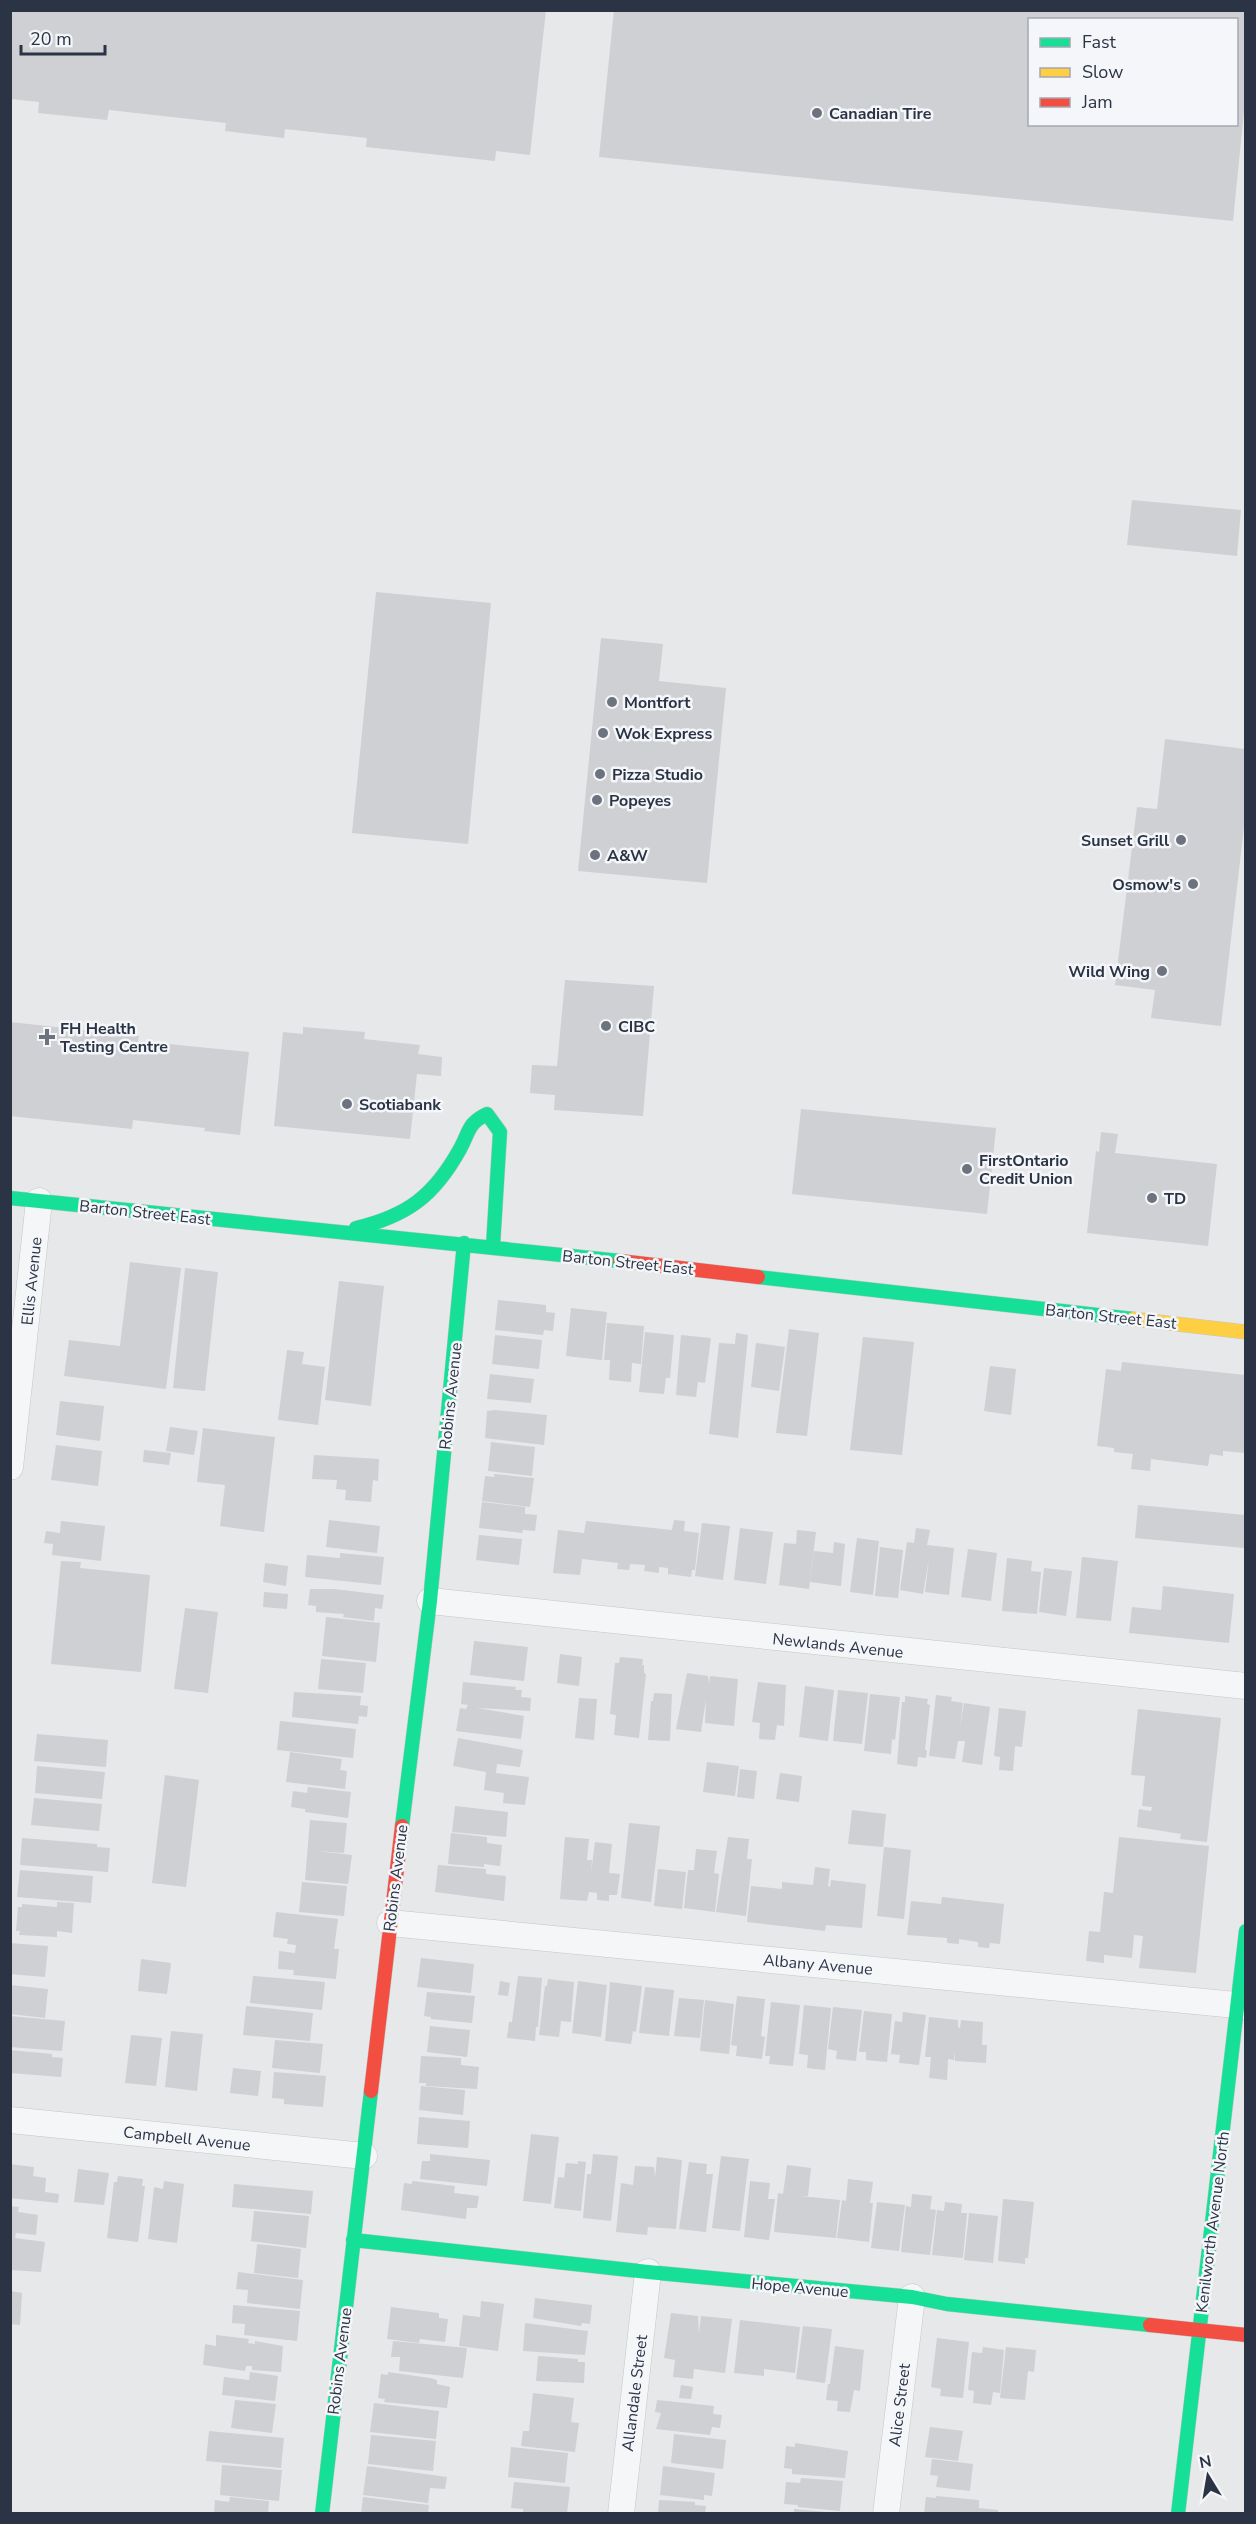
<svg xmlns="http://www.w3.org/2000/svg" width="1256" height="2524" font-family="'Nunito Sans',sans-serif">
  <rect width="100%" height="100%" fill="#e6e8ea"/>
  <!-- building -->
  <path fill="#ced0d3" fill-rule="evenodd" d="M10,10H546L530,155L496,151L495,161L366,147L367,138L285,129L284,138L225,131L226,123L109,110L107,120L38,113L39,102L10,99Z
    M614,10H1245V101L1233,221L599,157ZM1030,20H1236V124H1029Z
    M1132,500L1241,510L1237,556L1127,545Z
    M376,592L491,603L468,844L352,833Z
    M601,638L663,644L659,681L726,688L707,883L578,871Z
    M1165,739L1245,749V818L1221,1026L1151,1018L1155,990L1115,985L1137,807L1157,809Z
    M565,980L654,986L643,1116L554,1110L555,1095L530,1093L532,1065L557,1066Z
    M10,1022L139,1036L138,1041L249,1052L240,1135L204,1131L205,1128L133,1120L132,1129L10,1116Z
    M303,1027L365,1032L364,1039L420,1045L418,1054L442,1057L441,1076L417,1074L410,1139L274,1126L283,1032L303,1034Z
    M801,1109L996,1128L987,1214L792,1194Z
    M1101,1132L1118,1134L1115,1153L1217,1164L1208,1246L1087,1233L1096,1151L1099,1152Z
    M130,1262L181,1268L166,1389L64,1376L69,1340L120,1346Z
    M185,1268L218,1272L205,1391L173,1388Z
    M339,1281L384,1286L371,1406L325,1400Z
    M498,1300L546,1305V1312L555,1313L553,1331L544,1330L543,1335L495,1330Z
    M571,1308L607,1312L602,1360L566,1356Z
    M607,1323L644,1326L641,1364L632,1363L631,1382L609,1380L610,1360H604Z
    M789,1329L819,1333L807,1436L776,1433Z
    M645,1332L674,1335L670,1378H666L664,1394L639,1392Z
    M736,1333L748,1335L738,1438L709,1434L719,1343L735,1344Z
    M495,1335L542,1340L539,1369L492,1364Z
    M681,1335L711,1338L705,1383L698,1382L696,1397L676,1395Z
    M863,1337L914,1342L902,1455L850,1450Z
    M756,1343L785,1347L779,1391L751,1387Z
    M287,1350L304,1352L302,1364L325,1367L318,1425L278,1420Z
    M1122,1362L1245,1375V1453L1223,1451V1456L1210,1454L1208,1466L1151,1459L1150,1471L1131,1469L1133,1454L1114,1452V1448L1097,1446L1106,1369L1121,1371Z
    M990,1366L1016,1369L1011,1415L984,1411Z
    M490,1374L534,1379L531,1403L487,1399Z
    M60,1401L104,1406L100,1441L56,1435Z
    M495,1410L547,1415L544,1445L485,1438L487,1411Z
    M170,1427L198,1431L194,1455L166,1451Z
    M203,1428L275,1437L264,1532L220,1526L225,1485L197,1482Z
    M491,1442L535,1447L532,1476L488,1471Z
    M56,1445L102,1451L98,1486L51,1480Z
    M144,1450L171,1453L169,1465L143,1462Z
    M314,1455L379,1459L378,1481L373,1480L371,1502L345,1500L346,1490L336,1489L337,1480L312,1479Z
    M494,1474L534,1478L530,1507L482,1501L485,1476L494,1477Z
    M482,1502L525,1507V1514L537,1515L535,1531L523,1530L522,1533L479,1528Z
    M1138,1505L1245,1515L1244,1548L1135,1538Z
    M329,1520L380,1526L377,1553L326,1547Z
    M674,1520L685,1521L684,1531L699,1533L695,1570H692L691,1577L668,1574V1568L659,1567V1573L644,1571L645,1565L630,1564L629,1570L617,1569L618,1563L582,1559L580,1575L553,1573L558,1530L584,1533L586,1521L672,1530Z
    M61,1521L105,1526L101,1561L52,1555L53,1544L44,1543L46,1531L60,1533Z
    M702,1523L730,1526L723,1580L695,1576Z
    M740,1528L773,1532L766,1584L734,1580Z
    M916,1528L930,1530L927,1545L954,1548L949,1595L925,1592L929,1558L923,1594L900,1590L907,1542L914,1543Z
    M797,1530L816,1532L809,1589L779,1585L784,1543L796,1544Z
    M479,1535L522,1539L519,1565L476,1560Z
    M857,1538L879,1541L873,1595L850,1592Z
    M834,1542L845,1544L841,1586L810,1582L814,1551L833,1553Z
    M880,1547L903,1550L898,1598L875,1596Z
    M968,1549L997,1553L991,1601L961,1597Z
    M340,1553L384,1557L381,1585L305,1577L307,1555L340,1558Z
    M1082,1557L1118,1561L1111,1621L1076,1618Z
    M1007,1558L1032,1561L1031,1571L1041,1572L1037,1614L1002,1611Z
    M61,1561L81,1562L80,1568L150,1575L141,1672L51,1664Z
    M265,1563L288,1566L286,1586L263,1582Z
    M1044,1568L1072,1571L1066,1616L1039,1612Z
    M1163,1586L1234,1594L1229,1643L1129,1633L1132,1607L1161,1610Z
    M310,1589H334L384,1595L382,1609L375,1608L374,1621L343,1617L344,1614L316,1612V1606L308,1605Z
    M264,1592L288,1594L287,1609L263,1607Z
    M185,1608L218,1612L208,1693L174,1689Z
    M326,1617L380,1623L376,1662L322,1656Z
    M474,1641L528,1647L524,1681L470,1675Z
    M560,1654L582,1657L579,1686L557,1683Z
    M620,1657L643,1659L642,1665H644V1673L646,1674L639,1738L614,1735L616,1715L610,1714L615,1663H619Z
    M321,1659L366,1663L363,1693L318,1689Z
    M687,1673L708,1676L709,1684L710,1676L738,1679L734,1726L705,1723L706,1699L701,1732L676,1729Z
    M463,1682L516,1687L515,1690H522L521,1697L531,1698L530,1711L477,1708L524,1716L521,1739L456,1731L460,1708L466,1709L468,1705L461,1704Z
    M758,1682L786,1685L784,1726L777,1725L775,1740L759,1739L760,1723L752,1722Z
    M805,1686L834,1690L828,1741L799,1737Z
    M838,1690L868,1693L862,1744L833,1741Z
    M294,1692L361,1696L360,1705L368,1706L367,1717L359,1716L358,1724L292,1717Z
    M654,1693L672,1694L670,1741L648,1740L651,1701H653Z
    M870,1694L900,1697L895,1740L892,1739L891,1754L864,1751Z
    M936,1695L952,1697L951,1701L963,1703L960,1727L964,1703L990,1707L982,1765L962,1762L965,1741H958L955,1759L929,1756Z
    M905,1696L928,1699L927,1704L930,1705L925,1750H927L926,1758L918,1757L917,1767L897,1764L902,1702H905Z
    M579,1698L597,1699L594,1740L575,1738Z
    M999,1708L1026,1711L1022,1747L1015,1746L1013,1771L999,1770L1000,1757L994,1756Z
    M1138,1709L1221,1718L1207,1842L1180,1839L1181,1834L1137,1827L1139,1809L1151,1811L1152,1807L1142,1806L1145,1776L1131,1775Z
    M280,1721L356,1729L353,1758L277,1750Z
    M37,1734L108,1740L106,1767L34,1761Z
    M458,1738L523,1750L520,1767L497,1764L496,1773L529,1777L525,1805L503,1803L504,1793L484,1790L486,1772L453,1766Z
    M290,1752L342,1759L340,1770L347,1771L345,1789L286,1782Z
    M707,1762L739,1766L735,1796L703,1792Z
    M37,1766L105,1772L102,1799L35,1793Z
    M740,1769L757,1771L754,1799L737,1797Z
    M780,1773L802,1776L799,1802L776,1799Z
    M165,1775L199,1780L186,1887L152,1883Z
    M308,1787L351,1792L348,1818L305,1812V1809L291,1807L293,1791L307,1793Z
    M34,1798L102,1804L99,1831L31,1825Z
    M455,1806L508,1812L506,1837L452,1832Z
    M852,1810L886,1814L883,1847L848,1844Z
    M310,1820L347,1823L344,1853L316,1851L352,1855L348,1884L305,1880Z
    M629,1823L660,1826L651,1902L621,1898Z
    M451,1833L487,1837V1843L502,1845L500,1866L484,1864V1867L448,1864Z
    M565,1837L589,1839L587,1860H592L591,1873L595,1842L612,1844L609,1873L620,1874L617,1895H609V1901L597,1900V1893L589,1892L587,1901L560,1899Z
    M728,1837L749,1839L747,1859H752L746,1916L716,1912Z
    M1119,1837L1209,1846L1196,1973L1139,1968L1143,1936L1134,1935L1132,1958L1104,1955V1963L1086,1961L1089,1931L1100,1932L1104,1892L1113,1893Z
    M22,1838L97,1844V1847L110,1848L108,1872L20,1865Z
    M884,1847L911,1850L904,1919L877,1916Z
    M696,1849L717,1851L714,1873L719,1874L715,1912L684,1908L688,1870H694Z
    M438,1865L486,1869V1874L506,1876L504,1901L435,1892Z
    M815,1867L830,1869L828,1886L830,1887L831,1880L866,1884L862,1928L826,1925L825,1931L747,1922L751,1886L782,1889V1882L813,1885Z
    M658,1869L686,1872L682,1909L654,1906Z
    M20,1870L93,1876L91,1903L17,1897Z
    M302,1882L347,1886L344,1916L299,1912Z
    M942,1897L1004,1904L1000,1944L990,1943L989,1948L978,1947V1942L959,1939V1944L947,1943V1938L907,1935L911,1901L941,1904Z
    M57,1902L74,1903L72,1933L57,1931V1937L19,1935L20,1931H16L18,1907H22V1904L57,1907Z
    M276,1912L338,1919L334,1949H339L336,1979L293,1975L294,1970L278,1969L279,1951L295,1953L296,1945L287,1944L288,1939L273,1937Z
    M10,1943L48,1946L45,1977L10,1974Z
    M421,1958L474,1964L471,1993L417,1987Z
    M141,1959L171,1963L167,1994L138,1991Z
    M253,1976L325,1982L322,2010L250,2003Z
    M518,1976L542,1978L538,2027H536L535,2041L507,2038L509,2022H512Z
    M548,1979L574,1982L571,2022L561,2021L559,2037L539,2035L545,1986H547Z
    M500,1981L510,1983L508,1996L498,1995Z
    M578,1981L607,1985L601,2037L572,2033Z
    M610,1982L642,1986L636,2032L633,2031L631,2044L605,2041Z
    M10,1985L48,1989L45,2018L10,2014Z
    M645,1987L674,1990L669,2036L639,2033Z
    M427,1992L475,1996L472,2023L431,2019V2017L424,2016Z
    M737,1996L765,1999L761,2036L765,2037L762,2059L736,2056L737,2046L731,2045Z
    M679,1998L704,2000L700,2038L674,2036Z
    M705,2000L734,2004L729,2054L700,2051Z
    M771,2002L800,2005L793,2066L769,2064L770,2056H765Z
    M804,2005L831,2008L825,2070L807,2068L808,2055L799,2054Z
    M246,2006L313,2013L310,2041L243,2035Z
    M833,2007L862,2010L856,2061L836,2059L837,2051L828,2049Z
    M864,2011L892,2014L887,2062L866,2060V2052H859Z
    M903,2012L926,2015L919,2065L899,2063L900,2055L891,2054L895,2021L902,2022Z
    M10,2016L65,2021L62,2051L10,2047Z
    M929,2017L958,2020V2027L960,2028L961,2020L983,2022L982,2045H987L986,2063L955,2061V2052L954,2060L948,2059L947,2080L929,2078L931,2057H925Z
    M430,2026L470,2030L467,2057L427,2052Z
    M171,2031L203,2034L197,2091L165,2087Z
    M131,2035L162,2038L156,2086L125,2083Z
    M275,2040L323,2044L320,2073L272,2068Z
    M10,2050L52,2054V2057L63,2058L61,2077L10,2073Z
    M421,2056L461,2058V2065L479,2067L477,2089L426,2086V2083H419Z
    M233,2068L261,2071L258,2096L230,2093Z
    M274,2072L326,2076L323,2107L284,2104V2099L272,2098Z
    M421,2086L465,2090L463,2115L419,2110Z
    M419,2117L470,2121L468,2148L417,2144Z
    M531,2134L559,2137L551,2204L523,2201Z
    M430,2154L490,2160L487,2186L420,2179L422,2161H430Z
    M593,2154L618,2156L611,2221L583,2218L587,2174H591Z
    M721,2156L749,2159L740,2231L712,2228Z
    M657,2157L682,2160L676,2229L648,2227L647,2235L616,2232L621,2183L633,2185L635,2166L654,2167L655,2178Z
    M578,2161L586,2162L581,2211L554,2208L558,2177L564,2178L566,2163L578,2164Z
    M689,2162L707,2164L706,2174H713L706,2232L679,2229Z
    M10,2164L34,2167L33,2176L46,2178L45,2192L59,2194L58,2203L10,2198Z
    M787,2165L811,2168L808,2196H801L840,2200L836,2238L774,2232L778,2193L783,2194Z
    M78,2169L109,2173L104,2205L74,2202Z
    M118,2176L143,2179L142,2186H145L138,2242L107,2238L114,2182H117Z
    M848,2179L873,2182L870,2203H873L869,2242L837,2238L842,2200L846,2201Z
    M164,2181L184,2184L177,2243L148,2239L154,2187L163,2189Z
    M412,2181L455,2186L454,2193L479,2196L477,2208H467L466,2219L401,2210L404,2183L412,2184Z
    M750,2181L770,2183L768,2199H775L769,2240L744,2237Z
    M234,2184L313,2191L311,2214L232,2207Z
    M912,2194L932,2196L930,2209L936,2210L930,2255L901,2252L906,2206L911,2207Z
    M1003,2199L1034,2202L1028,2258H1025V2264L998,2261Z
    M877,2202L905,2205L899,2251L871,2248Z
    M945,2202L962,2204L961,2213H967L963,2258L932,2255L937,2210L944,2211Z
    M10,2206L19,2207L18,2212L38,2215L36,2235L16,2233L15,2238L45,2242L41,2272L10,2270Z
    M254,2211L309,2216L306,2248L251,2241Z
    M969,2213L998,2216L993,2263L964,2260Z
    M257,2244L301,2249L298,2278L254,2273Z
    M238,2272L303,2280L300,2309L247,2303L248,2290L236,2289Z
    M10,2291L22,2293L20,2325L10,2324Z
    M535,2298L592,2305L590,2324L582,2323L581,2326L533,2318Z
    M481,2301L504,2304L498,2351L459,2346L463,2315L480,2317Z
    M233,2305L300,2311L297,2341L244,2335L245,2324L232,2323Z
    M391,2307L439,2313V2318L448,2319L445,2342L420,2339L419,2343L387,2339Z
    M671,2313L698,2316L699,2334L701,2316L732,2319L725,2373L694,2369L693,2379L673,2377L675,2360L664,2358Z
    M740,2320L800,2327L795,2373L764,2369V2376L734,2373Z
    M525,2323L588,2331L585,2355L523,2351Z
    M803,2326L832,2329L825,2383L796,2379Z
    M216,2335L249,2339L248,2343L255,2344V2341L283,2346L281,2372L252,2370V2366H246L245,2371L203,2365L205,2344L216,2346Z
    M937,2338L969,2342L963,2398L940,2396L941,2389L931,2387Z
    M393,2341L467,2348L463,2378L399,2371L400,2357H391Z
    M835,2346L864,2350L860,2391L854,2390L850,2412L837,2411L838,2401L826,2400L828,2384H830Z
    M983,2347L1004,2350L1000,2393L993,2392L991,2405L973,2403L974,2391L968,2390L972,2352L982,2353Z
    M1006,2347L1036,2350L1034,2372L1028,2371L1025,2400L1000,2398Z
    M538,2356L578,2359V2362H585L584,2383L536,2381Z
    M250,2372L278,2376L275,2401L222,2395L224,2377L249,2380Z
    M388,2372L430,2378L437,2380V2384L450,2387L447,2408L384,2402L385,2399L378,2398L381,2374L388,2375Z
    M681,2385L693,2387L691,2399L679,2398Z
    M533,2393L574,2398L571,2422L579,2423L575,2452L521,2446L523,2431H529Z
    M235,2400L276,2404L272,2433L231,2428Z
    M657,2400L714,2406L713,2414L722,2415L720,2428L712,2427L710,2435L656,2429L661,2413L655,2412Z
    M374,2403L439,2411L436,2439L370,2432Z
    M930,2427L963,2431L958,2461L925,2457Z
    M209,2431L284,2438L281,2468L206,2461Z
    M674,2434L726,2440L723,2469L671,2463Z
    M371,2435L436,2441L433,2471L368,2464Z
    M795,2443L848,2451L845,2478L792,2474V2469L784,2468L786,2446L795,2447Z
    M511,2447L568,2453L565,2483L508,2477Z
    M932,2459L973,2464L970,2491L936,2487L938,2476L930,2475Z
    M222,2465L282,2470L279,2501L220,2495Z
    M367,2466L447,2477L445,2489L430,2488L428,2503L363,2495Z
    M663,2466L715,2473L712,2496L704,2495V2500L660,2495Z
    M801,2478L843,2481L840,2511L798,2507V2505L784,2504L786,2482L800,2483Z
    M514,2482L570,2487L567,2514H526L523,2513V2509L511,2508Z
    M936,2496L979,2500V2508L998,2510V2514H924L926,2497L936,2498Z
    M230,2497L269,2501L268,2514H214L215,2500L229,2502Z
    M363,2497L429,2505L428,2514H361Z
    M659,2500L695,2502V2505L706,2506L705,2514H658Z
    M794,2509L826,2512V2514H794Z"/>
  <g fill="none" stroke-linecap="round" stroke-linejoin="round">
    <!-- street casing -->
    <g stroke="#c4c6c8" stroke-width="27">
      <path id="street" d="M10,1467L39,1201
        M430,1601L1246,1686
        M390,1923L1246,2006
        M10,2120L364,2156
        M621,2514L648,2272
        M886,2514L912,2297"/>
    </g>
    <!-- fast casing -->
    <g stroke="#c4c6c8" stroke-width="15">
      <path id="fast" d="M10,1198L620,1261
        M356,1228C407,1216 434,1196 460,1149C470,1131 467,1124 487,1114L500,1132L493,1246
        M758,1277L1133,1319
        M402,1826L430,1601L464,1243
        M353,2240L648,2272L912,2297L947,2304L1150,2325
        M322,2514L371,2091
        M1178,2514L1246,1931"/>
    </g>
    <!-- slow casing -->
    <g stroke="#c4c6c8" stroke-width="15">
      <path id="slow" d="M1133,1319L1246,1332"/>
    </g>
    <!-- jam casing -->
    <g stroke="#c4c6c8" stroke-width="15">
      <path id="jam" d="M620,1261L758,1277
        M371,2091L402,1826
        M1150,2325L1246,2335"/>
    </g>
    <!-- street -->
    <use href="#street" stroke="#f5f6f7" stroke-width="26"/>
    <!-- fast -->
    <use href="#fast" stroke="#16e098" stroke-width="14"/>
    <!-- slow -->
    <use href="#slow" stroke="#ffcf43" stroke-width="14"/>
    <!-- jam -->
    <use href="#jam" stroke="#f24e42" stroke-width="14"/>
  </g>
  <!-- markers -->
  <g fill="#6c737f" stroke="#f4f6f9" stroke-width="2">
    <circle cx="817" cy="113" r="6"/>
    <circle cx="612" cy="702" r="6"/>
    <circle cx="603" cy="733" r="6"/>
    <circle cx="600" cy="774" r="6"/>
    <circle cx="597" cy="800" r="6"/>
    <circle cx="1181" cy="840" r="6"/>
    <circle cx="595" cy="855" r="6"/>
    <circle cx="1193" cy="884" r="6"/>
    <circle cx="1162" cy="971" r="6"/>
    <circle cx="606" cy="1026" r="6"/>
    <path d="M44 1028h6v6h6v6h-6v6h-6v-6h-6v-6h6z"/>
    <circle cx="347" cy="1104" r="6"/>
    <circle cx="967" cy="1169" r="6"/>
    <circle cx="1152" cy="1198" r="6"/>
  </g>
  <g text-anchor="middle" stroke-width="5" stroke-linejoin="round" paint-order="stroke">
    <!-- poi labels -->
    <g font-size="16" font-weight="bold" fill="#2b3445" stroke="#f4f6f9" text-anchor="start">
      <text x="829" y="119">Canadian Tire</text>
      <text x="624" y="708">Montfort</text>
      <text x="615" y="739">Wok Express</text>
      <text x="612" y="780">Pizza Studio</text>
      <text x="609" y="806">Popeyes</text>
      <text x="1169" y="846" text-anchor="end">Sunset Grill</text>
      <text x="607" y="861">A&amp;W</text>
      <text x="1181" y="890" text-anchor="end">Osmow's</text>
      <text x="1150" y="977" text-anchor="end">Wild Wing</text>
      <text x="618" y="1032">CIBC</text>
      <text x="60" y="1034">FH Health<tspan x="60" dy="18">Testing Centre</tspan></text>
      <text x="359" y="1110">Scotiabank</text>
      <text x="979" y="1166">FirstOntario<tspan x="979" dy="18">Credit Union</tspan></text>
      <text x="1164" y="1204">TD</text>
    </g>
    <!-- street labels -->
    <g font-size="16" fill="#2b3445" stroke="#f4f6f9">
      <text transform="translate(145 1212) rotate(6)" y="6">Barton Street East</text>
      <text transform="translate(628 1262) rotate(6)" y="6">Barton Street East</text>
      <text transform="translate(31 1281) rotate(-84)" y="6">Ellis Avenue</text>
      <text transform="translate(1111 1316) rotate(6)" y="6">Barton Street East</text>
      <text transform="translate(450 1396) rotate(-84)" y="6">Robins Avenue</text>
      <text transform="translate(838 1645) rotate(6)" y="6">Newlands Avenue</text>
      <text transform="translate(395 1878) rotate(-83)" y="6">Robins Avenue</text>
      <text transform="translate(818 1964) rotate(5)" y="6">Albany Avenue</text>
      <text transform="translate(187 2138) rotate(6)" y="6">Campbell Avenue</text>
      <text transform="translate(1212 2222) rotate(-83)" y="6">Kenilworth Avenue North</text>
      <text transform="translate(800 2287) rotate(5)" y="6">Hope Avenue</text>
      <text transform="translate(339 2361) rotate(-83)" y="6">Robins Avenue</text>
      <text transform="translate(634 2393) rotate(-83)" y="6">Allandale Street</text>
      <text transform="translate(899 2405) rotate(-83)" y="6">Alice Street</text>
    </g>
  </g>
  <!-- border -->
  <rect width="1256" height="2524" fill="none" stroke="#2b3445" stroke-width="24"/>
  <!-- legend -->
  <rect x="1028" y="18" width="210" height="108" fill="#f4f6f9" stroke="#a4a8b1" stroke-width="1.5"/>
  <rect x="1040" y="38" width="30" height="9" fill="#16e098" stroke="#a4a8b1" stroke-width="1.5"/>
  <text x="1082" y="48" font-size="18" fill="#2b3445">Fast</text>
  <rect x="1040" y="68" width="30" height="9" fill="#ffcf43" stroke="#a4a8b1" stroke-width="1.5"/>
  <text x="1082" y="78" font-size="18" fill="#2b3445">Slow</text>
  <rect x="1040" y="98" width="30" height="9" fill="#f24e42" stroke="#a4a8b1" stroke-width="1.5"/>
  <text x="1082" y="108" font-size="18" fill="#2b3445">Jam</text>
  <!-- north arrow -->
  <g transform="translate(1208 2476) rotate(349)" stroke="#f4f6f9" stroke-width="4.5" paint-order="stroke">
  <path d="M0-4.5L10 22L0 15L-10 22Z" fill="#2b3445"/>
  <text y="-9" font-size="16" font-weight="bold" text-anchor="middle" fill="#2b3445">N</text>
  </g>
  <!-- scale -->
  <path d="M21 45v9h84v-9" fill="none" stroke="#2b3445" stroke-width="3"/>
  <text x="30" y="45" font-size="18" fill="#2b3445" stroke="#f4f6f9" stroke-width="4.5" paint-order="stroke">20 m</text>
</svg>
